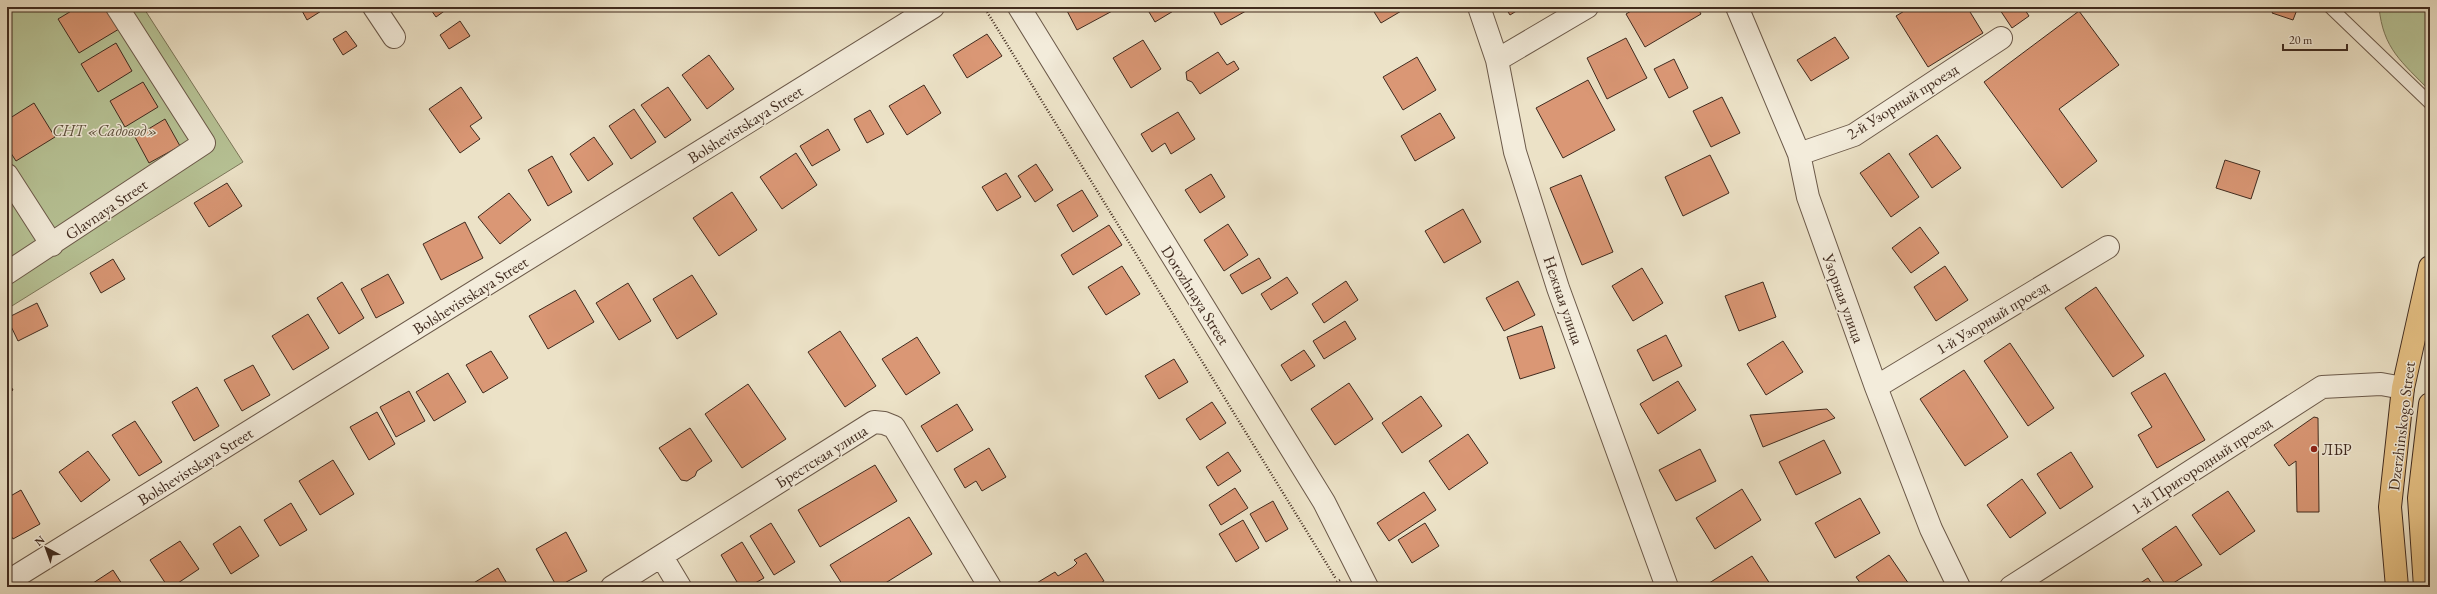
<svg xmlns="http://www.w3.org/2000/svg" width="2437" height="594" font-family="'EB Garamond',serif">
  <rect width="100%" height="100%" fill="#ece2c7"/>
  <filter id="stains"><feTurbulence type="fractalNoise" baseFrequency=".005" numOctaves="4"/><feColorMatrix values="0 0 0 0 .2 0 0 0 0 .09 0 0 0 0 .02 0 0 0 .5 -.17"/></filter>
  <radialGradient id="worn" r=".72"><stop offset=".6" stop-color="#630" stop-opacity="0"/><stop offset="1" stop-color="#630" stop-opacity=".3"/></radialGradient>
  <!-- green -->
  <path fill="#b7c396" stroke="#7c775a" d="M7,7H143L243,162L7,309Z
    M2379,7H2430V91C2402,62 2383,49 2379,7Z"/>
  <!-- building -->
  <path fill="#da9775" stroke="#402b1f" d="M78,7H106L119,29L79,53L58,19Z
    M300,7H325L326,8L307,20Z
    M429,7H450L436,17Z
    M1065,7H1115L1116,9L1077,30Z
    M1146,7H1180L1155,22Z
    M1211,7H1253L1221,25Z
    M1371,7H1408L1381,23Z
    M1505,7H1523L1510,15Z
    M1638,7H1697L1701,14L1645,47L1626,14Z
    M1911,7H1967L1983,33L1928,67L1896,16Z
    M1998,7H2023L2029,16L2012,28Z
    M2275,7H2298L2293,20L2272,13Z
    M2079,11L2119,65L2059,109L2097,161L2062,188L1984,82Z
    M460,21L470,36L449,49L440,35Z
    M346,31L357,46L343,55L333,39Z
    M987,34L1002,56L967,78L953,55Z
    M1835,37L1849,58L1811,81L1797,60Z
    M1626,38L1647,78L1607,99L1587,58Z
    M1143,40L1161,69L1131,88L1113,58Z
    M116,43L132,71L98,92L81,64Z
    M1218,52L1227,65L1234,61L1239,69L1200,94L1192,82L1187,80L1186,72Z
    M709,55L734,89L707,109L682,75Z
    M1417,57L1436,90L1403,110L1383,77Z
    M1674,59L1688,88L1669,98L1654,69Z
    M1588,80L1615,130L1563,158L1536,108Z
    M143,82L158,107L125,127L110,101Z
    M924,85L941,113L907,135L889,106Z
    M461,87L482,118L470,126L480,139L460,153L429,109Z
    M668,87L691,120L665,138L641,105Z
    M1722,97L1740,133L1711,147L1693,111Z
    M34,103L55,137L16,161L7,147V120Z
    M634,109L656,142L631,159L609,126Z
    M870,110L884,134L867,143L854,119Z
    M1178,112L1195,139L1171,154L1165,143L1152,152L1141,134Z
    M1440,113L1455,138L1415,161L1401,136Z
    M165,119L180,146L149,163L135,137Z
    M828,129L840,150L812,166L800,146Z
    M1937,135L1961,168L1932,188L1909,154Z
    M594,137L613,164L588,181L570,154Z
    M796,153L817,185L782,209L760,177Z
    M1889,153L1919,197L1891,217L1860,173Z
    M1710,155L1729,193L1683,216L1665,177Z
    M552,156L572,192L548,206L528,170Z
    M2225,160L2260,171L2251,199L2216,188Z
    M1036,164L1053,190L1035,202L1018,176Z
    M1006,173L1021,197L997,211L982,187Z
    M1211,174L1225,197L1200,213L1185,190Z
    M1581,175L1613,252L1582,265L1550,188Z
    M227,183L242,206L209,227L194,203Z
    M1082,190L1098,216L1073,232L1057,205Z
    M732,192L757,230L719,256L693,218Z
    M509,193L531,220L500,244L478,217Z
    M1463,209L1481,242L1444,263L1425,231Z
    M465,222L483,258L441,280L423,244Z
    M1228,224L1248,255L1224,271L1204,240Z
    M1109,225L1122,245L1073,275L1061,255Z
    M1920,227L1939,253L1911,273L1892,248Z
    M1259,258L1271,278L1242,294L1230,275Z
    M113,259L125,279L101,293L90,273Z
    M1122,266L1140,294L1106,315L1088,287Z
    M1945,266L1968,300L1936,321L1914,287Z
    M1642,268L1663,303L1633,321L1612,286Z
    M388,274L404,303L376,318L361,289Z
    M692,275L717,314L677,339L653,299Z
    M1287,277L1298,293L1271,310L1261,294Z
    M1346,281L1358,300L1324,323L1312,304Z
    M1518,281L1535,315L1504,331L1486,298Z
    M342,282L364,318L339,334L317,298Z
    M1763,282L1776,317L1739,331L1725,296Z
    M628,283L651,321L619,340L596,303Z
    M2096,287L2144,356L2113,377L2065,308Z
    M575,290L594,322L548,349L529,316Z
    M37,303L48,326L18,341L7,318Z
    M308,314L329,348L293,370L272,336Z
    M1345,321L1356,339L1324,359L1313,341Z
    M1542,326L1555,368L1520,379L1507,337Z
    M840,331L876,386L845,407L808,352Z
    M1666,335L1682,366L1653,381L1637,350Z
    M917,337L940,373L906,395L882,359Z
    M1783,341L1803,372L1766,395L1747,364Z
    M2010,343L2054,408L2028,426L1984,361Z
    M1304,350L1315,366L1291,381L1281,365Z
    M491,351L508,378L483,393L466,365Z
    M1174,359L1188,382L1159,399L1145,376Z
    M253,365L270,395L242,411L224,380Z
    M1964,370L2008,437L1965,466L1920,399Z
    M448,373L466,402L434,421L416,392Z
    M2165,373L2205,440L2157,468L2138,435L2152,427L2131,393Z
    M7,380L13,390L7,394Z
    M1678,381L1696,410L1658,434L1640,404Z
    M1349,383L1373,419L1335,445L1311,409Z
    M748,384L786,439L742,468L705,414Z
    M197,387L219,426L194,441L172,402Z
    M409,391L425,421L396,437L380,407Z
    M1421,396L1442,426L1402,453L1382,423Z
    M1212,402L1226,423L1200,440L1186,419Z
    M957,404L973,430L937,452L921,426Z
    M1827,409L1835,418L1763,447L1750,415Z
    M377,412L395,444L369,460L350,427Z
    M2314,417L2318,418L2319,512H2297L2296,461L2289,466L2274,445Z
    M135,421L162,462L139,476L112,435Z
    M690,428L712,461L697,471L695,476L687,481L681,480L659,448Z
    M1468,434L1488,463L1449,490L1429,461Z
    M1824,440L1841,473L1796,495L1779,462Z
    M989,448L1006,477L982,491L976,481L965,488L954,469Z
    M1700,449L1716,481L1676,501L1659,470Z
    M88,451L110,480L81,502L59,472Z
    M1228,452L1241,471L1218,486L1206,467Z
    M2071,452L2093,487L2060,509L2037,474Z
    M333,460L354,494L320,515L299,481Z
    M875,465L897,501L820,547L798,510Z
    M2022,479L2046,513L2010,538L1987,505Z
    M1235,488L1248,508L1221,525L1209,505Z
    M1742,489L1761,520L1715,549L1696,518Z
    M21,490L40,524L13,539L7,529V498Z
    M2228,491L2255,531L2220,555L2192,515Z
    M1424,492L1436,510L1389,541L1377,523Z
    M1860,498L1880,533L1835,558L1815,523Z
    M1273,501L1288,529L1266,542L1250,514Z
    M291,503L307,530L280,546L264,520Z
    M909,517L932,554L879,587H844L830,565Z
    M1243,520L1259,548L1236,562L1219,534Z
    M771,523L795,562L774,575L750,536Z
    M1425,523L1439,546L1412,563L1398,540Z
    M240,526L259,556L231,574L213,544Z
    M2176,526L2202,565L2167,587L2142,549Z
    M566,532L587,571L557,587L536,549Z
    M180,541L199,569L172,587H168L150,560Z
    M742,542L764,578L748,587H740L721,555Z
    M1086,553L1104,581L1094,587H1030L1055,572L1058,576L1073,567L1077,563L1074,560Z
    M1889,555L1911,587H1863L1856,577Z
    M1752,556L1772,587H1708L1706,585Z
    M498,568L509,587H473L472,584Z
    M113,570L124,587H87Z
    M2148,578L2154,587H2134Z"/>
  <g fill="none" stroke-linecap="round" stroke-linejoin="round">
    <!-- service casing -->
    <g stroke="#6b5949" stroke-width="14">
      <path id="service" d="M2330,7L2430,103"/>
    </g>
    <!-- minor casing -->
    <g stroke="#6b5949" stroke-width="24">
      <path id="minor" d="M374,7L394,37
        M1479,7L1497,60L1515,152L1558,288L1667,587
        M1737,7L1799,154L1808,197L1876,387L1931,529L1959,587
        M1497,60L1587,7
        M1799,154L1854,135L2001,38
        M7,175L52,245
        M7,273L204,143L117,7
        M1876,387L2108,247
        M662,557L680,587
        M7,582L933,7
        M612,587L874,422L884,423L894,427L990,587
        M2011,587L2322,387L2381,384L2403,388"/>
    </g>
    <!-- tertiary casing -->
    <g stroke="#6b5949" stroke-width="24">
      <path id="tertiary" d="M1019,7L1324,502L1367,587"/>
    </g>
    <!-- primary casing -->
    <g stroke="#402b1f" stroke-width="24">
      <path id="primary" d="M2397,587L2390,507L2403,388L2430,267
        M2425,587L2419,498L2430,404"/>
    </g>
    <!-- path -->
    <path stroke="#402b1f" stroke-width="2.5" stroke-dasharray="1 2" stroke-linecap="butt" d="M984,7L1336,579
      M1329,587L1340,580"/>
    <!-- service -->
    <use href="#service" stroke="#f3ecdb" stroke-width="12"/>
    <!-- minor -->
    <use href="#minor" stroke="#f3ecdb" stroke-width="22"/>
    <!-- tertiary -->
    <use href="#tertiary" stroke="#f3ecdb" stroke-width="22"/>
    <!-- primary -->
    <use href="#primary" stroke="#e6c184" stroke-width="22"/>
  </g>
  <!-- markers -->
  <circle fill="#8f2418" stroke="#f3ecdb" stroke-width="1.5" cx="2314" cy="449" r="4"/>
  <g text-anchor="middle" stroke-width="3" stroke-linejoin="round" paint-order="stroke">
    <!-- street labels -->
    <g font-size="16" fill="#402b1f" stroke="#f3ecdb">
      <text transform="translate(1902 101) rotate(-32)" y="6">2-й Узорный проезд</text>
      <text transform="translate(745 124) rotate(-32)" y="6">Bolshevistskaya Street</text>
      <text transform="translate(106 209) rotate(-34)" y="6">Glavnaya Street</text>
      <text transform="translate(470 295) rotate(-32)" y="6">Bolshevistskaya Street</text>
      <text transform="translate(1196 295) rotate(58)" y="6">Dorozhnaya Street</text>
      <text transform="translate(1844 298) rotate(70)" y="6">Узорная улица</text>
      <text transform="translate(1564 300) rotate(71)" y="6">Нежная улица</text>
      <text transform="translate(1992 317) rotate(-31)" y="6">1-й Узорный проезд</text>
      <text transform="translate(2401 426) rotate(-83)" y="6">Dzerzhinskogo Street</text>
      <text transform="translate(821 456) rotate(-32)" y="6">Брестская улица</text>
      <text transform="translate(2201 465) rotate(-33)" y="6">1-й Пригородный проезд</text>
      <text transform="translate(195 466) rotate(-32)" y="6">Bolshevistskaya Street</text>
    </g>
    <!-- park labels -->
    <g font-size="16" font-style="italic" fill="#5e513d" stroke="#f3ecdb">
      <text x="105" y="136">СНТ «Садовод»</text>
    </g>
    <!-- poi labels -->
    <g font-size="16" fill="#402b1f" stroke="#f3ecdb" text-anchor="start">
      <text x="2322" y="455">ЛБР</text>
    </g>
  </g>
  <!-- margin -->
  <rect width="2437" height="594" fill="none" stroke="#ece2c7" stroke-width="24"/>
  <rect x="8" y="8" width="2421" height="578" fill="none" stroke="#402b1f" stroke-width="2"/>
  <rect x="12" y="12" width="2413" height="570" fill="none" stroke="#402b1f"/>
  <!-- north arrow -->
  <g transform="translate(46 548) rotate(319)" stroke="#f3ecdb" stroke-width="3" paint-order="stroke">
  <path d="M0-3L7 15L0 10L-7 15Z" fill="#402b1f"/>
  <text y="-6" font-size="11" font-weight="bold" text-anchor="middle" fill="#402b1f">N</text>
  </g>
  <!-- scale -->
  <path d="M2283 44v6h64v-6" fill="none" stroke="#402b1f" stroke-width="2"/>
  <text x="2289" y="44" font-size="12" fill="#402b1f" stroke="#f3ecdb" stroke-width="3" paint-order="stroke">20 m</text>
  <rect width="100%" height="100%" filter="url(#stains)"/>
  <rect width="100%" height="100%" fill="url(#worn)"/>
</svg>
